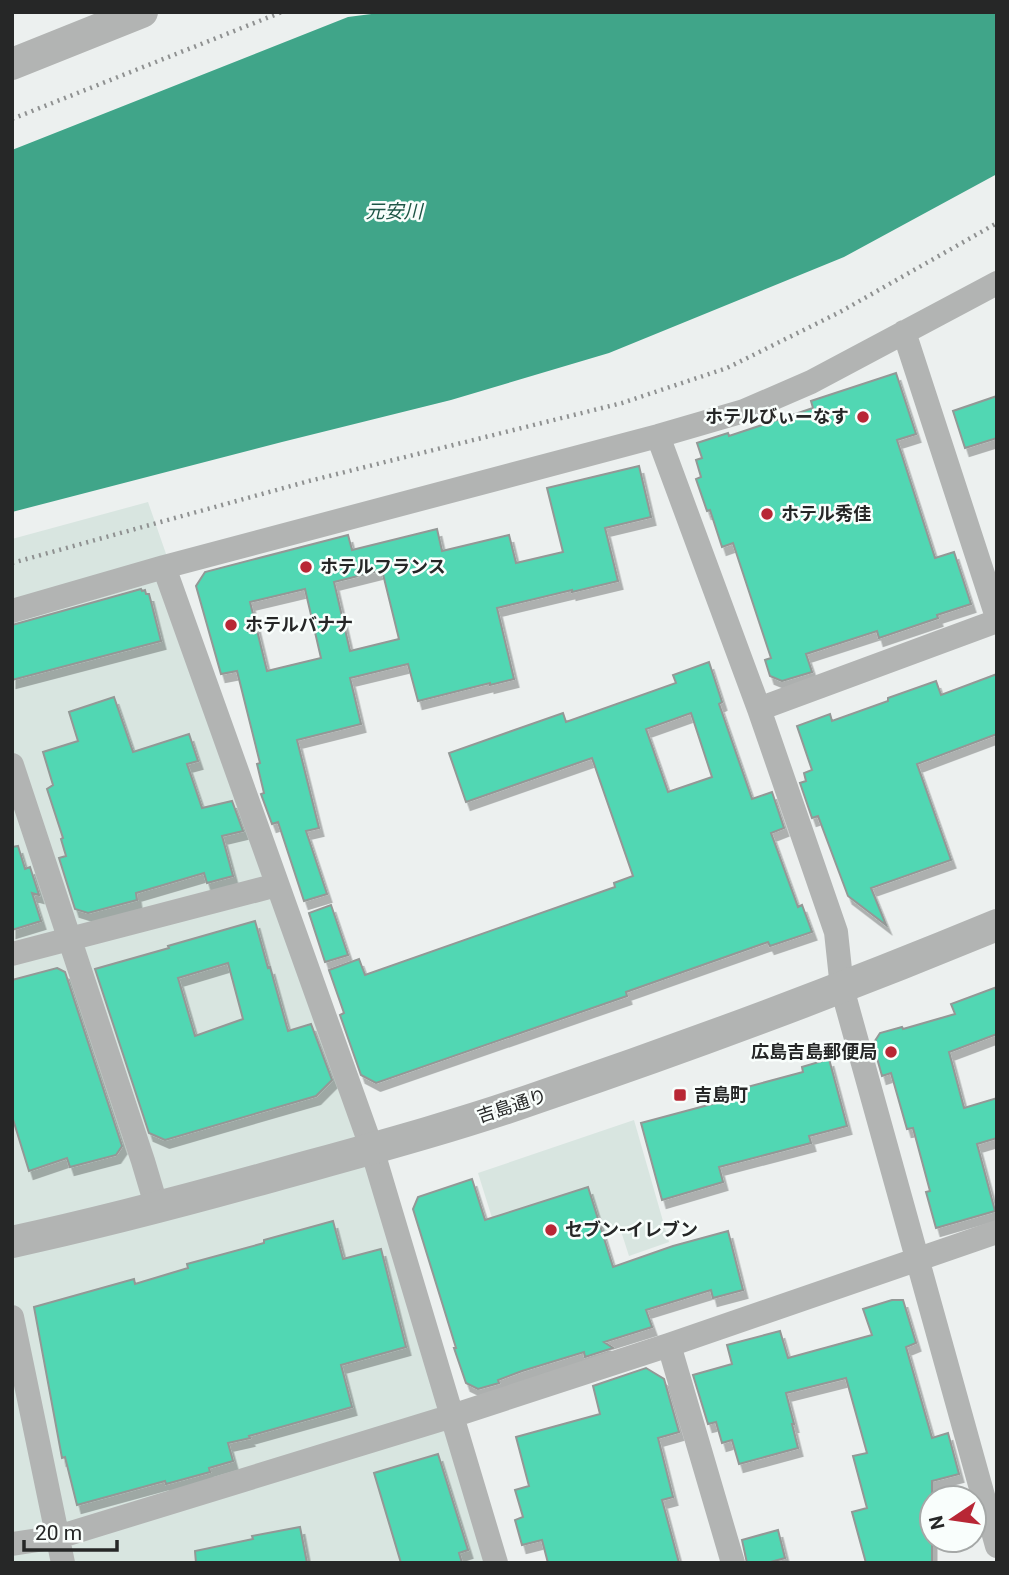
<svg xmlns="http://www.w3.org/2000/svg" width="1009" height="1575" font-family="Roboto,'Noto Sans JP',sans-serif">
  <defs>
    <filter id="shadow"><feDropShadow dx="4.5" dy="8" stdDeviation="0" flood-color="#0004"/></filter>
  </defs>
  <rect width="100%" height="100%" fill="#ecf0ef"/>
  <!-- built -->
  <path fill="#d8e5e0" d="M148,502L372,1147L498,1563H12V539Z
    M634,1120L669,1242L629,1256L621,1231L508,1269L478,1173Z"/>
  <!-- water -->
  <path fill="#40a589" d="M387,12H997V174L844,257L609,353L451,400L282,442L12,512V150L348,17Z"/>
  <!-- building -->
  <path fill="#51d7b3" stroke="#939896" stroke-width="2" fill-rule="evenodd" filter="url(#shadow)" d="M896,373L916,434L897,440L935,558L954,552L971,604L937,615L938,618L879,638L877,631L806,654L812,672L782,681L770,676L765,660L771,658L733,543L722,547L710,510L707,511L696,479L701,477L696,460L702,458L697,443L728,433L729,436L813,408L811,401Z
    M997,396V438L965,448L953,411Z
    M639,466L651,517L605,528L618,581L572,592V590L497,608L514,679L490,685V683L418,701L408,664L350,678L361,724L297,740L319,828L306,831L327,894L304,901L278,822L272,824L261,794L264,793L257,764L260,763L237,671L221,674L196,586L205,572L348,535L352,550L437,529L442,551L509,535L516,563L563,552L547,488ZM382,570L399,639L350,651L334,582ZM305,589L321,658L267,671L250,602Z
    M141,589L142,591L145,590L146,594H149L161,641L12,680V625Z
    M709,662L722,702L719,704L752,799L772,792L784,828L771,833L798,907L802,905L812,932L770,946L768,942L626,992L627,996L376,1083L361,1075L340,1015L344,1013L329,970L359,959L365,975L615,887L614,883L633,876L592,758L466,802L449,753L563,713L566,722L676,683L673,675ZM691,713L712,777L668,792L646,729Z
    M997,674V734L917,764L951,860L871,888L886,925L848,896L818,816L812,818L800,783L806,781L804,773L812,770L797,726L830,714L832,721L888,701V698L936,681L941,695Z
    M114,697L133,752L189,734L198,761L187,764L202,808L232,801L243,831L222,836L233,876L207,883L204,873L136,893L137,900L88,913L75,909L59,858L66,856L61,839L63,838L47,789L53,785L43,752L78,741L69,712Z
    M18,846L25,869L30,867L39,895L32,893L41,921L12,930V847Z
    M331,905L348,955L325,962L309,913Z
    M255,921L268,968L270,967L288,1031L311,1024L332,1080L316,1096L165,1140L149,1133L95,969L169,948L168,946ZM228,963L243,1019L195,1036L178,978Z
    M57,968L65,972L122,1146L116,1155L70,1167L67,1158L29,1171L12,1116V980Z
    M997,987V1034L949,1052L964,1108L997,1098V1138L977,1144L995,1211L936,1228L926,1192L930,1191L913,1128L907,1129L891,1073L882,1076L873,1044L880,1033L902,1027L903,1029L955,1014L951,1004Z
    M829,1059L847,1126L809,1136L811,1143L719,1167L723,1182L662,1200L641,1123L727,1100L725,1093L803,1072L802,1067Z
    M472,1179L485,1220L588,1187L613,1267L673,1246L728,1231L743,1290L713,1298L711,1290L646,1310L652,1327L604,1342L613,1348L585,1357L584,1352L522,1371L498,1380L499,1383L478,1389L466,1383L454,1348H456L444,1309L413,1209L418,1197Z
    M333,1221L343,1259L381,1249L406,1347L341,1365L352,1407L249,1436L250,1438L228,1443L233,1461L209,1468L210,1472L166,1484L165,1481L77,1505L65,1457L62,1458L34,1307L134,1279L135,1284L188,1268L187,1264L264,1243V1240Z
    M892,1300H903L916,1343L906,1347L932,1438L948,1433L959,1474L932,1481V1563H866L852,1512L867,1508L853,1456L867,1453L846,1378L786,1393L794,1424H792L798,1448L739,1464L732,1440L722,1443L716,1422L708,1424L693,1375L732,1364L727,1345L780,1331L788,1358L872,1335L863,1309Z
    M646,1368L664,1379L679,1432L658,1438L673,1497L662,1500L679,1563H548L542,1540L522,1545L515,1520L523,1517L515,1490L529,1486L516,1437L600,1414L593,1386Z
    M438,1454L468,1550L459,1553L462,1563H401L374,1473Z
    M300,1527L307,1563H196L195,1551L253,1539L252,1536Z
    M778,1530L785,1558L767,1563H747L742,1540Z"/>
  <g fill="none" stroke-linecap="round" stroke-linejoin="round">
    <!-- path -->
    <path stroke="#8f9191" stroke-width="4.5" stroke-dasharray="2 5" stroke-linecap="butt" d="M12,119L282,12
      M12,563L309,481L622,403L727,368L840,312L997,223"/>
    <!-- minor -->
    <path stroke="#b2b4b3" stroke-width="24" d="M904,332L997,617
      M658,436L759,709L836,932L842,988L997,1546
      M164,567L372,1149L496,1563
      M12,611L164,567L658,436L744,411L811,382L997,283
      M759,709L997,621
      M12,765L143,1161L157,1208
      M12,954L277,885
      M12,1317L63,1563
      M669,1345L733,1563
      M12,1544L58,1537L452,1416L669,1345L997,1232"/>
    <!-- tertiary -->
    <path stroke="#b2b4b3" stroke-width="32" d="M12,64L142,12
      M12,1242C100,1223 187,1200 273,1176C363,1151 454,1127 542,1096C695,1044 847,987 997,925"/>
  </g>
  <!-- markers -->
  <g fill="#b82735" stroke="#f9fefc" stroke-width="2.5">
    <circle cx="863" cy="417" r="7"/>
    <circle cx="767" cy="514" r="7"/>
    <circle cx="306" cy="567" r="7"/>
    <circle cx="231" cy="625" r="7"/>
    <circle cx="891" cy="1052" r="7"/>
    <rect x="673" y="1088" width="14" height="14" rx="3.5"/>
    <circle cx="551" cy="1230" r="7"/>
  </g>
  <g text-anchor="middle" stroke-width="5" stroke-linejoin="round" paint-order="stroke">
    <!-- poi labels -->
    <g font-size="18" font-weight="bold" fill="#262727" stroke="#f9fefc" text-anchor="start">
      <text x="849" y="423" text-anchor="end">ホテルびぃーなす</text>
      <text x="781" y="520">ホテル秀佳</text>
      <text x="320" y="573">ホテルフランス</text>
      <text x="245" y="631">ホテルバナナ</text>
      <text x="877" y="1058" text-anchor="end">広島吉島郵便局</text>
      <text x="694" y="1101">吉島町</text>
      <text x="565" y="1236">セブン-イレブン</text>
    </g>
    <!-- street labels -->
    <g font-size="18" fill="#262727" stroke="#f9fefc">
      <text transform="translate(512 1106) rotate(-18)" y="6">吉島通り</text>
    </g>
    <!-- water labels -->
    <g font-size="19" font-style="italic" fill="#1e5546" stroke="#f9fefc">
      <text x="394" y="218">元安川</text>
    </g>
  </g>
  <!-- border -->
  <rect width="1009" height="1575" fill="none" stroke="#262727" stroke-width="28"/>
  <!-- north arrow -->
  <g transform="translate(953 1519) rotate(257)"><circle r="33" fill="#f9fefc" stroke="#a5a8a7" stroke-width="2"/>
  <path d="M0-5L12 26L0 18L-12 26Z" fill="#b82735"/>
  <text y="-10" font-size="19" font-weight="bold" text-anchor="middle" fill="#262727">N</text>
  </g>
  <!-- scale -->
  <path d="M24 1540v10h93v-10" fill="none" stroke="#262727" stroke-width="3.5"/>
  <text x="35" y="1540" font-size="21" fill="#262727" stroke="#f9fefc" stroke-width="5" paint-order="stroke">20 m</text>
</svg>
